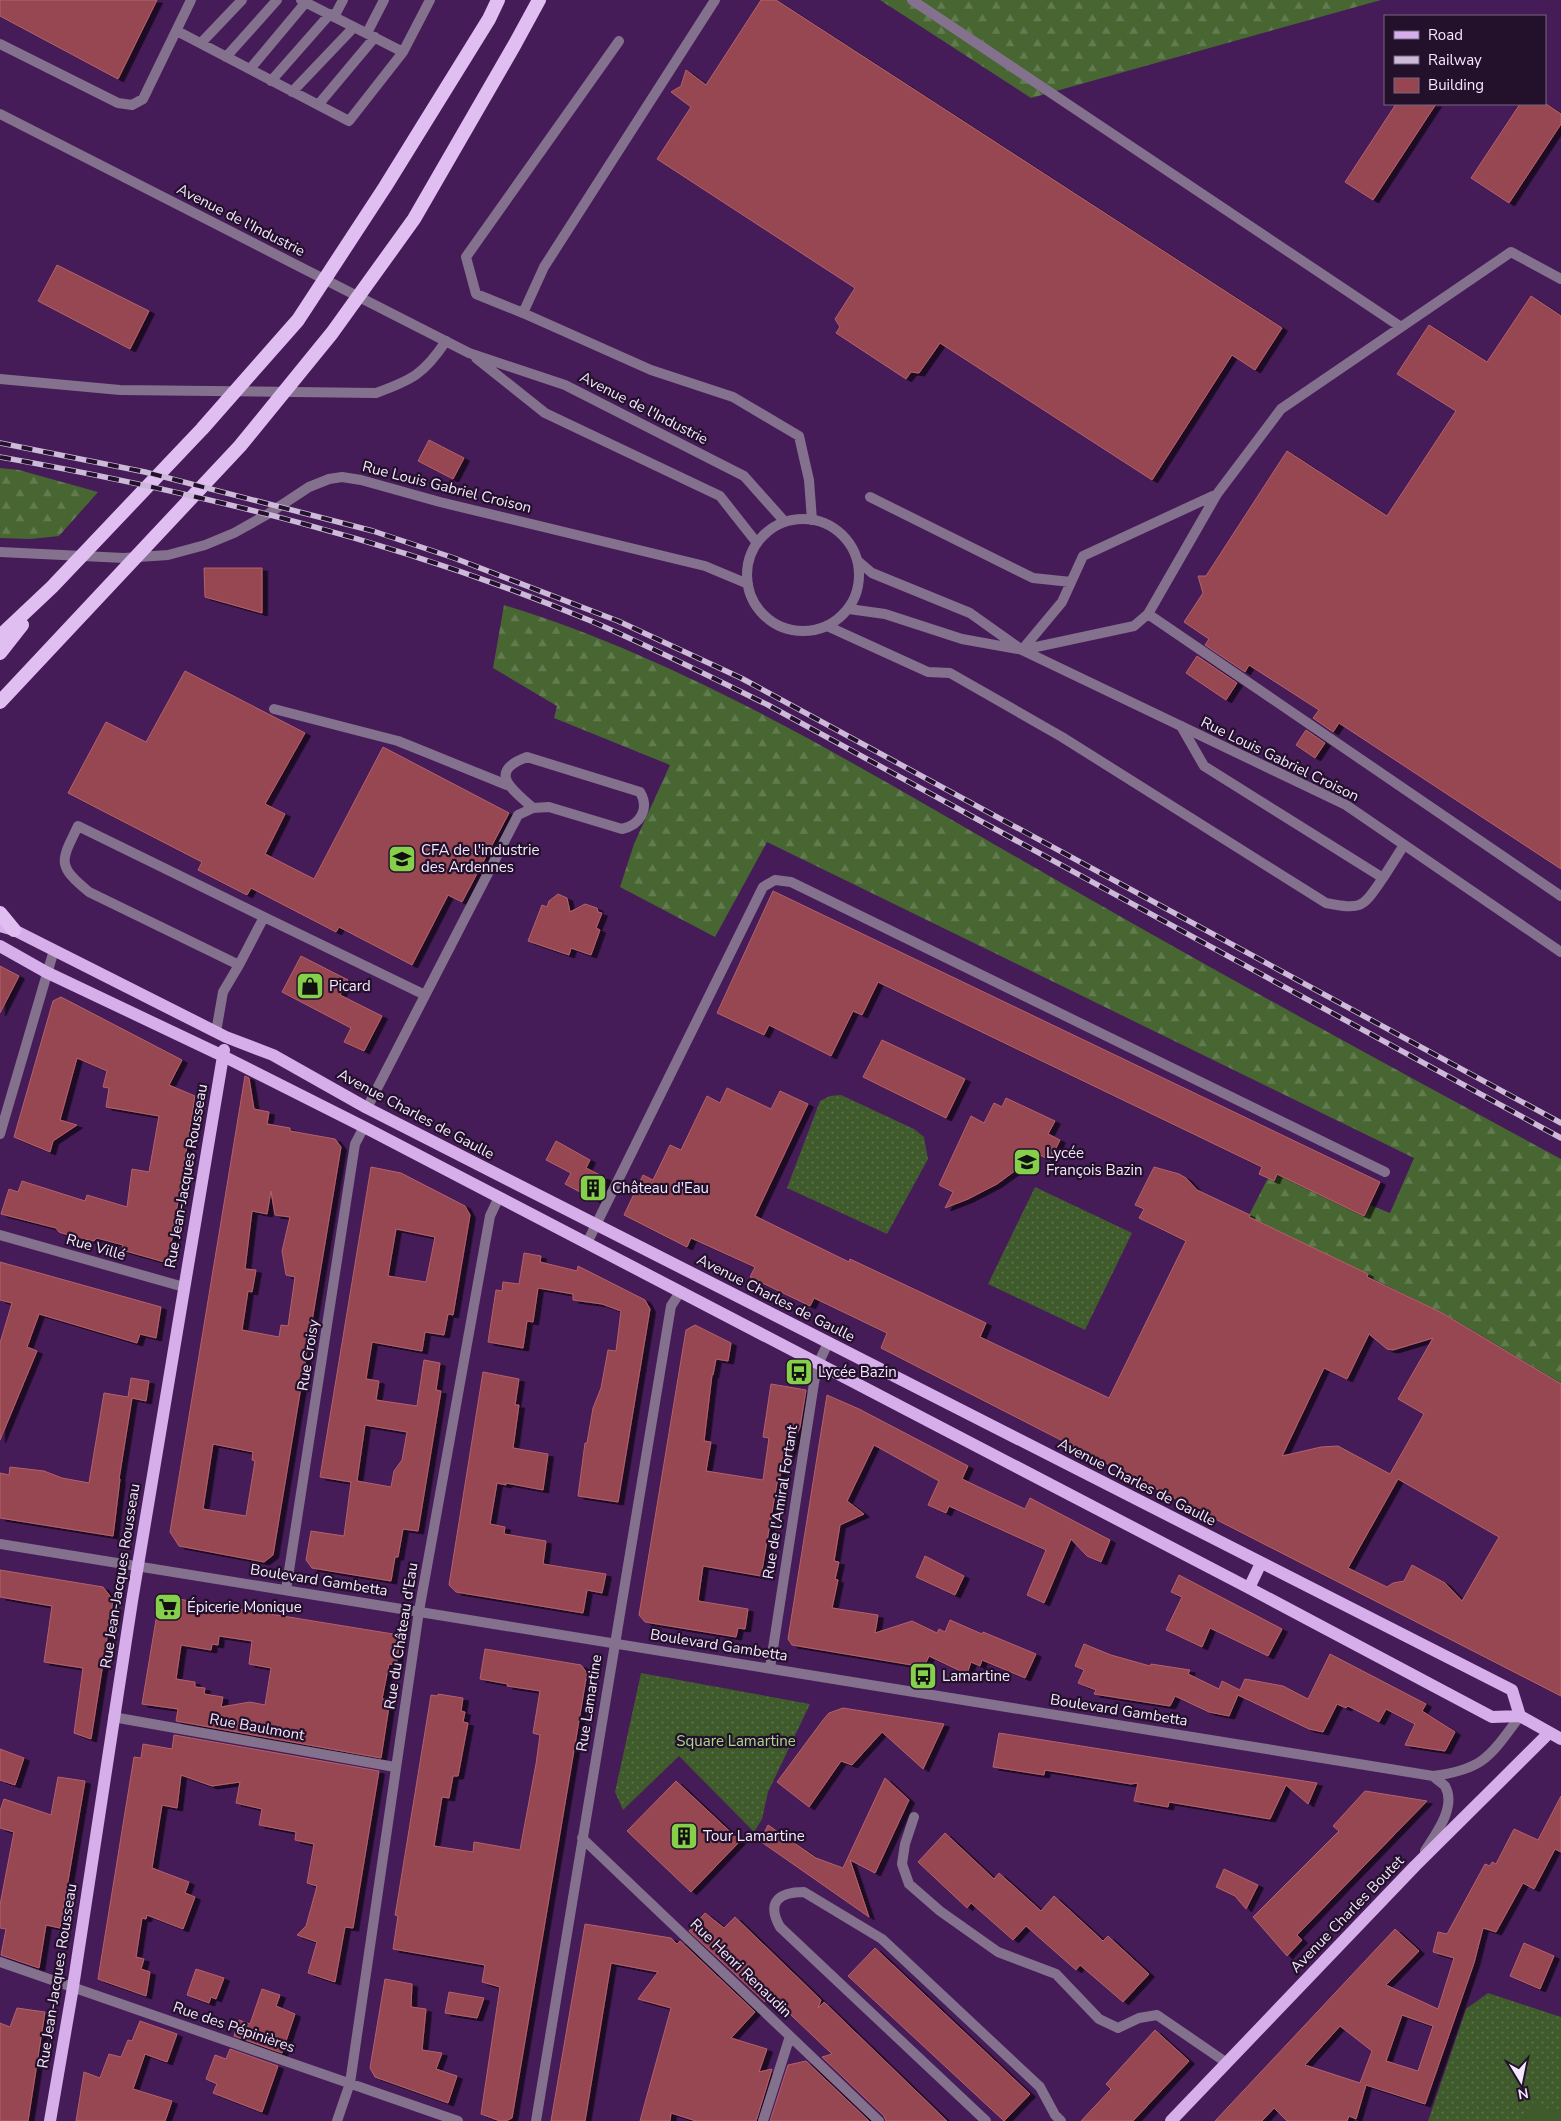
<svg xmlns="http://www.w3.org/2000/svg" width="1561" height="2121" font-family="'Nunito Sans',sans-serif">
  <defs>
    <pattern id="grass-dots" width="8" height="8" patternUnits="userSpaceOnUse" patternTransform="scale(1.25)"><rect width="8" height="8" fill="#3f5a2b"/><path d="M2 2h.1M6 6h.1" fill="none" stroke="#5b724b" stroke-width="1.8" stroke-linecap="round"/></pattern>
    <pattern id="forest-firs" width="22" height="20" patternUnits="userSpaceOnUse" patternTransform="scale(1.25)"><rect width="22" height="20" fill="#476631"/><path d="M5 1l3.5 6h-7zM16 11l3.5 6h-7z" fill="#627c50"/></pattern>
    <filter id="shadow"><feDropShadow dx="5.5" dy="3" stdDeviation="0" flood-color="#0009"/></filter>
  </defs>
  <rect width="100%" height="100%" fill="#451c58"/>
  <!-- grass -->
  <path fill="url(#grass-dots)" d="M841,1095L914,1129L924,1137L928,1159L887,1234L787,1188L820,1101L830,1096Z
    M1035,1187L1132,1233L1085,1330L988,1284Z
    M641,1673L810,1704L768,1792L762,1819L754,1832L679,1756L623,1810L615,1792Z
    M1488,1993L1561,2017V2121H1428L1466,2009Z"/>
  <!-- forest -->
  <path fill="url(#forest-firs)" d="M880,0H1381L1031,98Z
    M0,468L19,470L98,492L59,536L31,539L0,538Z
    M504,605C690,662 857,766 1025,862C1202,964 1381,1062 1561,1159V1384L1442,1313L1248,1217L1268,1178L1274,1181L1277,1174L1364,1216L1370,1205L1390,1213L1414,1158L767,842L715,937L620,887L634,844L670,765L554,718L557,706L493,668Z"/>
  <!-- pitch -->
  <path fill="#3f5a2b" d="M1531,2102L1561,2114V2121H1524Z"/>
  <!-- building -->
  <path fill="#974651" stroke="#b5616b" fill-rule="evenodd" filter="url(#shadow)" d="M0,0H157L118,79L0,16Z
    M761,0H776L1282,328L1255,370L1232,355L1152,480L940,343L919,373L911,372L906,379L836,333L840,327L835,319L855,288L657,159L691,107L671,92L681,86L686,70L706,85Z
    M1396,104H1436L1373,200L1345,182Z
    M1520,104H1546L1561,114V124L1509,203L1471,178Z
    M57,265L149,311L130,349L38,301Z
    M1531,296L1561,316V869L1339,723L1333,732L1313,718L1319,710L1249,665L1245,672L1205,645L1209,639L1184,622L1203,593L1198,576H1206L1287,451L1387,516L1456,411L1397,374L1429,325L1487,362Z
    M429,440L464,458L453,479L418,461Z
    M204,568H262V613L205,597Z
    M1197,656L1237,683L1226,700L1186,673Z
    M185,671L305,733L265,804L285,814L265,854L314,879L383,747L509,813L462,902L448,895L412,965L339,927L336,932L251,888L247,895L198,870L202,862L68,793L106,722L146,742Z
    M1306,730L1325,743L1315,758L1296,745Z
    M773,891L1380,1182L1364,1216L1277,1174L1274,1181L1259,1174L1262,1167L878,982L862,1015L853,1011L831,1056L769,1025L764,1035L717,1013Z
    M558,894L567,898L570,912L585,904L597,908L598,912L602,913L596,928L600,930L591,955L571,948L569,955L528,941L542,905L547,907L549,901Z
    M301,956L348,980L340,995L382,1016L364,1051L344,1042L351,1028L282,992Z
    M0,966L19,976L0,1013Z
    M61,997L182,1060L169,1085L195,1096L168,1263L122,1250L123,1245L97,1238L94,1241L71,1236L59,1232L56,1228L1,1214L9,1189L18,1192L22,1181L85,1201L87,1195L127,1207L132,1169L149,1172L159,1116L106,1107L109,1088L103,1087L107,1071L77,1058L60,1120L77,1125L53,1141L50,1152L14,1137L53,1001Z
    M882,1040L965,1079L946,1118L863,1077Z
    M245,1076L249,1078L254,1109L269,1112L267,1124L290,1128V1131L335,1139L341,1147L273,1555L264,1562L179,1546L170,1532ZM271,1191L275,1215L290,1217L282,1251L286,1275L295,1277L288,1326L281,1325L279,1337L242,1330L248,1291L252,1292L256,1270L245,1269L252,1211L267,1214ZM213,1444L253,1452L252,1460L255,1461L246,1516L203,1509Z
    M727,1088L771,1109L780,1091L808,1104L755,1216L849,1262L850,1259L986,1323L980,1337L1109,1398L1186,1241L1139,1218L1144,1209L1135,1205L1154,1167L1179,1174L1186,1178L1197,1190L1250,1215L1249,1217L1368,1274L1367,1277L1442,1313L1561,1384V1696L881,1348L887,1333L814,1298L810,1306L750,1277L755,1267L691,1238L687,1247L624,1215L643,1175L653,1180L670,1145L681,1150L707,1096L720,1103ZM1369,1334L1387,1349L1393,1350L1433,1338L1398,1399L1424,1414L1390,1474L1338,1446L1321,1447L1282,1456L1324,1368L1347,1379ZM1398,1479L1499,1537L1462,1601L1445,1583L1412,1565L1404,1581L1393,1583L1387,1587L1348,1568Z
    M1006,1098L1055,1121L1048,1134L1060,1140L1050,1160L1034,1152L1016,1170L997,1184L968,1199L945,1208L953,1192L939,1185L971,1116L984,1123L994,1103L1002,1107Z
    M556,1141L590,1160L586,1168L606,1178L595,1200L565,1184L571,1173L546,1160Z
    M371,1167L401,1173L465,1206L470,1215L453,1315L448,1314L444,1335L425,1332L422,1351L372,1342L366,1379L379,1381L376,1400L417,1406L424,1360L440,1363L436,1390L441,1391L418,1531L403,1529L398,1557H395L391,1581L312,1568L306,1560L311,1531L344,1536L351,1482L320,1477ZM396,1229L435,1237L426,1282L388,1276ZM365,1425L407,1432L402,1460L394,1471L391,1487L357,1481Z
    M524,1253L541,1256L540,1262L577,1271L578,1266L645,1300L650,1309L618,1502L578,1496L585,1443H587L593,1408L601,1388L608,1350L616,1351L621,1311L602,1304L573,1300V1294L538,1288L533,1322L527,1321L523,1348L488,1342L496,1290L502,1291L503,1282L519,1284Z
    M0,1262L161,1307L156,1338L140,1334L137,1343L39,1314L27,1347L37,1351L0,1440V1343L12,1303L0,1300Z
    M695,1325L731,1343L728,1361L716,1359L713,1375H712L704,1441L711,1442L706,1471L763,1480L769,1438L763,1437L771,1384L806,1390L800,1427L777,1483L761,1576L703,1566L698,1601L748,1609L745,1629L738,1628L736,1637L645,1622L639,1615L686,1330Z
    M483,1372L519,1379L515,1405H519L513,1448L548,1454L543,1490L506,1483V1485L497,1483L490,1524L505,1527L504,1534L546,1541L543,1564L606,1574L602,1593L587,1590L583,1613L456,1592L449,1585Z
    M131,1378L149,1381L146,1401L132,1398L119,1479H120L113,1536L0,1518V1473L9,1475L10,1467L44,1471L62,1478L89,1483L104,1393L128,1397Z
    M827,1395L859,1409L968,1466L962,1479L1025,1509L1030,1498L1110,1540L1101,1562L1087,1556L1071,1539L1044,1603L1027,1595L1046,1550L949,1506L946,1513L928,1505L939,1481L874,1445L847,1501L864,1514L840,1525L834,1561L839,1562L835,1579L838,1580L832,1608L878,1615L875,1633L912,1621L937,1633L939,1629L945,1632L950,1620L982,1634L983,1632L1036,1654L1025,1678L982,1660L980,1666L971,1662L967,1674L929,1656L924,1667L792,1645L788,1639Z
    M925,1556L964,1576L955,1595L916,1577Z
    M0,1570L103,1587L113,1600L91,1739L74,1733L83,1668L44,1662L52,1606L0,1597Z
    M1179,1575L1282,1629L1268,1656L1210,1628L1202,1647L1166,1630L1182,1597L1171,1592Z
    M172,1598L393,1634L400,1642L396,1665L389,1664L382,1699L390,1700L381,1758L176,1721L178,1709L142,1704L158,1608ZM219,1636L252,1641L249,1664L271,1668L265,1705L250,1702L221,1707L223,1697L204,1694L205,1688L195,1687V1682L176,1679L181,1645L211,1650L212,1644L218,1645Z
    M1084,1644L1111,1655L1150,1666L1151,1664L1190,1670L1188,1674L1219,1689L1222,1681L1240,1690L1245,1679L1283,1686L1308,1699L1330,1654L1426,1704L1422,1711L1455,1732L1445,1751L1405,1745L1415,1724L1386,1709L1379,1722L1348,1706L1346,1708L1337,1704L1323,1732L1309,1729L1238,1695L1229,1716L1209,1712L1175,1696L1170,1706L1094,1694L1096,1690L1078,1683L1084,1670L1075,1666Z
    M485,1649L581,1665L587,1673L512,2118L506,2121H500L481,2114L500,1987L482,1982L485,1965L393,1949L398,1916L395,1915L397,1904L431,1695L438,1696V1694L463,1698L461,1711L465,1712L463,1722L468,1723L458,1776H453L449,1798L442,1797L434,1846L473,1852L474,1842L520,1850L536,1764L540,1735L533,1733L540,1691L507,1686L508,1684L480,1679Z
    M843,1708L944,1724L923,1769L882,1732L852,1765L841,1761L809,1807L777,1782L823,1720L829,1713Z
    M999,1733L1214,1767L1317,1783L1308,1804L1286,1785L1270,1819L1169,1802L1168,1807L1134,1801L1138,1783L1131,1784L1045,1770L1044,1775L993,1767Z
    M174,1735L379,1771L353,1928L345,1927L335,1982L308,1973L317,1942L297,1935L306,1926L317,1886L307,1883L314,1844L295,1840L296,1832L259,1825L262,1809L236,1803L240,1782L212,1786L181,1775L177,1808L162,1805L152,1868L189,1882L185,1893L195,1897L183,1929L147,1915L146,1919L142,1918L136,1957L144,1959L141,1969L150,1972L146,1996L98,1979L134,1757L141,1758L143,1744L172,1749Z
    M0,1749L24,1758L15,1785L0,1780Z
    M58,1777L85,1781L60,1928L46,1925L39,1968L1,1955L6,1929L0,1928V1905L14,1832L0,1828V1811L4,1799L51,1815Z
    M885,1778L909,1800L875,1873L850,1860L869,1917L760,1841L768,1825L816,1858L843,1868Z
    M676,1781L740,1841L691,1892L627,1831Z
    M1365,1791L1427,1801L1297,1935L1302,1940L1287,1956L1253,1917L1339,1831L1333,1826Z
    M1561,1796V1852L1555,1849L1534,1889L1523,1883L1496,1932L1483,1928L1474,1963L1425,2104L1366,2085L1356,2119L1349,2116L1347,2121H1287L1274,2108L1262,2121H1215L1395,1929L1419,1951L1386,1985L1438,2009L1454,1958L1433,1952L1438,1932L1447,1934L1485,1864L1490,1866L1492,1862L1496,1864L1514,1829L1538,1840ZM1402,2015L1433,2026L1418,2071L1386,2061ZM1340,2026L1372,2051L1360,2083L1305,2065Z
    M945,1833L994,1879L999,1873L1041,1911L1054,1896L1103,1941L1108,1936L1149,1974L1123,2002L1080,1965L1076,1970L1026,1926L1013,1940L971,1903L967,1908L918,1862Z
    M1224,1869L1258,1885L1246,1909L1235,1896L1216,1887Z
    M705,1913L724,1928L735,1917L821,2000L818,2008L824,2002L947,2121H886L884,2116L822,2057L832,2054L771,1996L765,2002L689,1931Z
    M585,1924L671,1938L677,1944L680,1941L755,2012L731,2038L767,2049L759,2072L772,2069L756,2121H696L671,2113L670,2121H640L671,2008L638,1999L658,1972L611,1963L585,2121H551Z
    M1524,1943L1554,1956L1540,1989L1510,1976Z
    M875,1948L1030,2094L1004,2121L848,1976Z
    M196,1969L224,1978L216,1999L211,1997L209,2003L187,1995Z
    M385,1979L412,1984L411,2007L426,2009L422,2050L442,2053L436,2069L457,2076L448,2103L375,2077L370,2068Z
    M262,1989L280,1995L276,2006L295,2014L282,2053L234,2036L239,2020L250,2024Z
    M449,1992L484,1998L477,2018L445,2013Z
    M17,2008L45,2012L28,2121H0V2023L10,2027Z
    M140,2021L177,2034L167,2062L145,2054L133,2089L172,2101L165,2121H76L84,2072L100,2078L109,2054L121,2057L128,2040L132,2041Z
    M1155,2030L1189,2061L1133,2121H1081L1111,2089L1106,2084Z
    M230,2049L278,2066L262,2112L213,2093L217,2084L206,2079L215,2055L226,2059Z
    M806,2061L869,2121H770L788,2065Z"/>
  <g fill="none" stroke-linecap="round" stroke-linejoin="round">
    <!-- service -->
    <path stroke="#84718e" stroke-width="10" d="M715,0L544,267L523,313L651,370L733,397L799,436L809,480L812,520
      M912,0L1401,327
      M334,17L343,0
      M177,31L349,121L403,52L301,0
      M367,33L384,0
      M201,43L242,0
      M0,44L118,103L132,105L143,99L191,0
      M403,52L430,0
      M226,57L277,0
      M250,69L306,2
      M271,81L330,14
      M292,92L354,27
      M318,105L375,37
      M523,313L476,294L466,257L619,41
      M0,379L120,390L376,393C412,380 424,374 446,341
      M870,497L1033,578L1071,582
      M1148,614L1217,494
      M827,626L928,672L950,673L1062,737L1326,903C1363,910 1362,908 1383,878L1204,766L1181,726
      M1022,650L1062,602L1083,556L1217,494L1281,409L1511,252L1561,279
      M1022,650L1134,626L1148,614L1561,896
      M274,709L398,741L507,785
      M1383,878L1404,845
      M264,917L78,826C61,861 56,865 89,892L239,965L264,917L425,995
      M216,1032L223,992L239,965
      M367,1108L518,815L533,808L549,807L622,829C640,825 650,809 640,792L527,757C486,772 513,790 533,808
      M587,1243L763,887L775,880L791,882L1385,1172
      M914,1817L905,1844L902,1864L909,1884L940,1911L998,1952L1056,1974L1099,2019L1118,2028L1139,2018L1157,2015L1227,2063
      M986,2121L780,1927C766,1902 779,1892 804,1892L882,1939L1040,2087L1055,2115L1061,2121"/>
    <!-- minor -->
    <path stroke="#84718e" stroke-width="10" d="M0,114L469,353L565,385L744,476L785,522
      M476,358L545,413L720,496L757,543
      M747 575a56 56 0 1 1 112 0a56 56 0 1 1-112 0Z
      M0,552L124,558L168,555L205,545L234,533L268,514L309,487L329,479L342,477L361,480L440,502L705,566L748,584
      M859,562L872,573L970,613L1022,650L1346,805L1561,952
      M849,609L885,614L962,639L1018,649
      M0,1134L54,950
      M0,1235L184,1287
      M286,1590L355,1144L364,1127
      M770,1668L814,1383L818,1364L828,1343
      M113,1717L395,1767
      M582,1838L879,2121
      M0,1962L458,2121
      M337,2121L350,2083L419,1611L490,1216L499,1197
      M536,2121L671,1306L680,1292
      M763,2121L790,2036"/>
    <!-- tertiary -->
    <path stroke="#84718e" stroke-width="10" d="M0,1544L1433,1776C1485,1769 1490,1756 1520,1716
      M1425,1851C1435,1835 1457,1807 1445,1786C1442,1783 1436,1779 1433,1776"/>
    <!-- primary -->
    <path stroke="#d5aeea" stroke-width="12" d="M0,926L14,930L226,1037L273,1055L367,1108L1512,1690L1520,1716
      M0,946L46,972L223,1056L364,1127L1249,1588L1492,1717L1520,1716L1561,1739
      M1249,1588L1261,1563
      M50,2121L73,1987L132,1601L224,1050
      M1171,2121L1415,1866L1549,1733"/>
    <!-- trunk -->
    <path stroke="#e0bef2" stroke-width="14" d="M0,636L52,587L202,429L298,320L385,187L489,19L498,0
      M0,653L22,625
      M0,702L240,446L332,333L414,219L515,44L539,0
      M0,913L14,930"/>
    <!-- rail casing -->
    <g stroke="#cdb9d8" stroke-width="5.5">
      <path id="rail" d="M0,443L145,472L373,531L454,558L618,621L741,678L1561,1123
        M0,457C201,493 402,542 591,621C651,647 709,676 768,705L1561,1138"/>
    </g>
    <!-- rail -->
    <use href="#rail" stroke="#23112c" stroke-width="4" stroke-dasharray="11" stroke-linecap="butt"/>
  </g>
  <!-- icons -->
  <defs>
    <g id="university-square" transform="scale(1.4375)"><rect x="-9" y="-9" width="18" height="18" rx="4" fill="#86cf4b" stroke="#23112c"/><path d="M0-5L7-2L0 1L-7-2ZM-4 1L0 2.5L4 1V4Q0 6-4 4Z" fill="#111"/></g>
    <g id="shop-square" transform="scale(1.4375)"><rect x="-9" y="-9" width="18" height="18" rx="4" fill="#86cf4b" stroke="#23112c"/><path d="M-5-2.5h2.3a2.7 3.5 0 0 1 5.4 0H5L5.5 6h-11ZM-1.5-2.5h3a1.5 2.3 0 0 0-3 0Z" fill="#111"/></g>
    <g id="school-square" transform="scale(1.4375)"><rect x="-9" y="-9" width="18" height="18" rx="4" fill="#86cf4b" stroke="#23112c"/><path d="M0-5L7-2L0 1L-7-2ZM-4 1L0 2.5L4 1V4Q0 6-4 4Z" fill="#111"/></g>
    <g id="building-square" transform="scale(1.4375)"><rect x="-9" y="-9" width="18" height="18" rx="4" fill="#86cf4b" stroke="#23112c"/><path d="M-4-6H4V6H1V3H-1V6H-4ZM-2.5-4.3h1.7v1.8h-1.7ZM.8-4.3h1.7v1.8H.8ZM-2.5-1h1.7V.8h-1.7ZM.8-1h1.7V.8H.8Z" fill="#111"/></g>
    <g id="bus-square" transform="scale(1.4375)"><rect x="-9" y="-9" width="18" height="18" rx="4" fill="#86cf4b" stroke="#23112c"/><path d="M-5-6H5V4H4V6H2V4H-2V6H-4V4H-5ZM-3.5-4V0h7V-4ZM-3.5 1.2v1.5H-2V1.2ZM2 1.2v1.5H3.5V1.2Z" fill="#111"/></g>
    <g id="supermarket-square" transform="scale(1.4375)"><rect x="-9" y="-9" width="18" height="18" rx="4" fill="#86cf4b" stroke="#23112c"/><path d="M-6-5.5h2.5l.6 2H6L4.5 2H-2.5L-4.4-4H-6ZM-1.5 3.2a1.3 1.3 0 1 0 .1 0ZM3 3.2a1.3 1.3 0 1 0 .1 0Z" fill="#111"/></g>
  </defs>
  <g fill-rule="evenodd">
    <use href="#university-square" x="402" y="859"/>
    <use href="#shop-square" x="310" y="986"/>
    <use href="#school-square" x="1027" y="1162"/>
    <use href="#building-square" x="593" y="1188"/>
    <use href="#bus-square" x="799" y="1372"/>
    <use href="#supermarket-square" x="168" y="1607"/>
    <use href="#bus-square" x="923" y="1676"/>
    <use href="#building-square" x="684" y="1836"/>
  </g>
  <g text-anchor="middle" stroke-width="4.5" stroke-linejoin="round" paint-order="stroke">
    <!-- street labels -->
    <g font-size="15" fill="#f5e7fd" stroke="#23112c">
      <text transform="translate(241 220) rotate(27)" y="5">Avenue de l'Industrie</text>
      <text transform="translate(644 408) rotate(27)" y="5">Avenue de l'Industrie</text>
      <text transform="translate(447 487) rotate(14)" y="5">Rue Louis Gabriel Croison</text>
      <text transform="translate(1280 759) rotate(26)" y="5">Rue Louis Gabriel Croison</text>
      <text transform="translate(416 1114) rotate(28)" y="5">Avenue Charles de Gaulle</text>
      <text transform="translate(186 1176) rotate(-80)" y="5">Rue Jean-Jacques Rousseau</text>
      <text transform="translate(96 1247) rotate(16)" y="5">Rue Villé</text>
      <text transform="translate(776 1298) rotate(27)" y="5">Avenue Charles de Gaulle</text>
      <text transform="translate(308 1355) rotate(-81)" y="5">Rue Croisy</text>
      <text transform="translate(1137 1482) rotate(27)" y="5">Avenue Charles de Gaulle</text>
      <text transform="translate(780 1502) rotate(-81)" y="5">Rue de l'Amiral Fortant</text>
      <text transform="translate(120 1576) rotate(-81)" y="5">Rue Jean-Jacques Rousseau</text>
      <text transform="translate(319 1580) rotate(9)" y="5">Boulevard Gambetta</text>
      <text transform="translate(401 1636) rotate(-81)" y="5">Rue du Château d'Eau</text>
      <text transform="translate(719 1645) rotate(9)" y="5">Boulevard Gambetta</text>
      <text transform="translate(589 1703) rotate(-81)" y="5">Rue Lamartine</text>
      <text transform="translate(1119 1710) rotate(9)" y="5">Boulevard Gambetta</text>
      <text transform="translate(257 1727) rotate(10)" y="5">Rue Baulmont</text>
      <text transform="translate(1347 1914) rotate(-46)" y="5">Avenue Charles Boutet</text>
      <text transform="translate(741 1968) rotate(44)" y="5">Rue Henri Renaudin</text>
      <text transform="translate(57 1976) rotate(-81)" y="5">Rue Jean-Jacques Rousseau</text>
      <text transform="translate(234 2027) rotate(19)" y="5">Rue des Pépinières</text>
    </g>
    <!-- poi labels -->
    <g font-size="15" fill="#f5e7fd" stroke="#23112c" text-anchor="start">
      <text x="421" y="855">CFA de l'industrie<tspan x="421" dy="17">des Ardennes</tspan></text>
      <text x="329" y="991">Picard</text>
      <text x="1046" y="1158">Lycée<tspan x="1046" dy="17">François Bazin</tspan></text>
      <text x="612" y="1193">Château d'Eau</text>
      <text x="818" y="1377">Lycée Bazin</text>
      <text x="187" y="1612">Épicerie Monique</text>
      <text x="942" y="1681">Lamartine</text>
      <text x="703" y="1841">Tour Lamartine</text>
    </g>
    <!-- park labels -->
    <g font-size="15" fill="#aad98b" stroke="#23112c">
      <text x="736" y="1746">Square Lamartine</text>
    </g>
  </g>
  <!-- legend -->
  <rect x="1384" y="15" width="162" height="90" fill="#23112c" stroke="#776780"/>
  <rect x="1394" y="31" width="25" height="8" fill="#d5aeea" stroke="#776780"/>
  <text x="1428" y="40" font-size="15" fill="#f5e7fd">Road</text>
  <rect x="1394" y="56" width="25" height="8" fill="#cdb9d8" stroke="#776780"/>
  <text x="1428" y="65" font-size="15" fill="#f5e7fd">Railway</text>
  <rect x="1394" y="78" width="25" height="15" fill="#974651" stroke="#776780"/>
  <text x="1428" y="90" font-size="15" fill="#f5e7fd">Building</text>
  <!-- north arrow -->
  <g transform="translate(1521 2081) rotate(170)" stroke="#23112c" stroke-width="4" paint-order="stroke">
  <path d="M0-4L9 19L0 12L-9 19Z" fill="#f5e7fd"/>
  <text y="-8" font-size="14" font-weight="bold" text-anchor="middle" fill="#f5e7fd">N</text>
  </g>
</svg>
